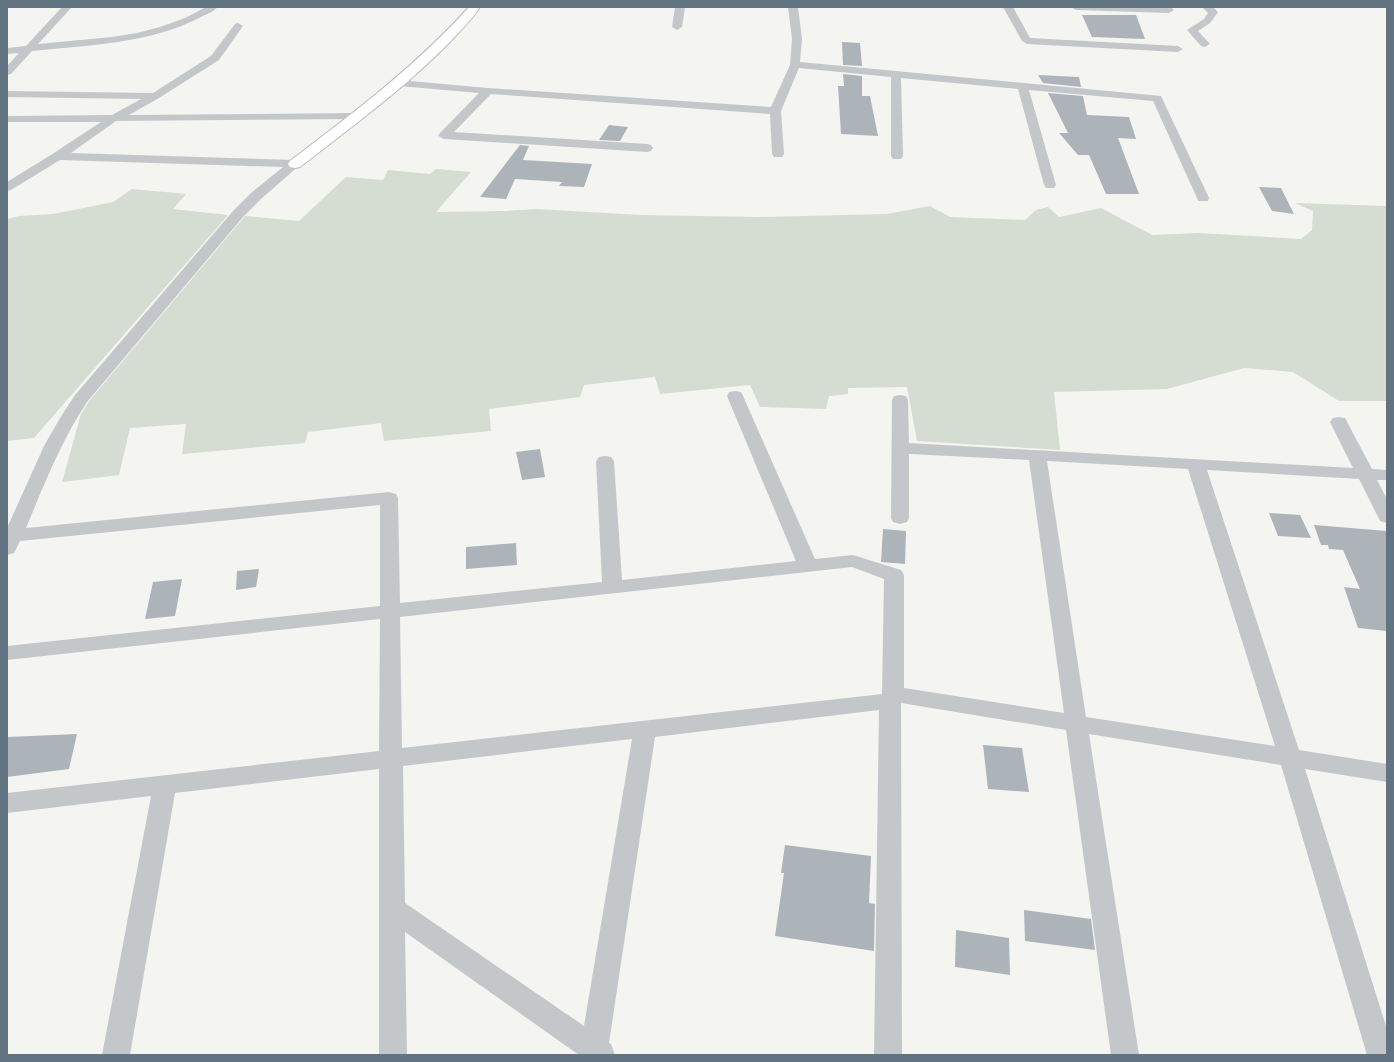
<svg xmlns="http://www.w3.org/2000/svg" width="1394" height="1062" font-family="Arial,sans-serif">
  <rect width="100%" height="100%" fill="#f4f5f0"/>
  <!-- green -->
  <path fill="#d5dcd1" d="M436,169L471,172L436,212L505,211L536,209L641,215L757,217L887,214L930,206L950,217L1025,220L1036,210L1048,207L1059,217L1101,208L1152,235L1199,233L1301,239L1312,230L1313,211L1295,203L1387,206V401H1339L1293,372L1244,368L1167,389L1054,392L1060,450L917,441L907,387L848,388V394L829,396L826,409L760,407L750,385L660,394L655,377L584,385L580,397L489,409L491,431L384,441L381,423L308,432L305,443L182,454L186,424L130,428L119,475L62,482L81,414L90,400L245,216L299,221L346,177L383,180L388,170L430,174Z
    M132,189L186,194L173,209L228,215L34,438L7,441V219L19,216L53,214L113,202Z"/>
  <!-- building -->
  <path fill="#acb3b9" d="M1082,15H1136L1145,39L1092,37Z
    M842,42L860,43L862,66L843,65Z
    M843,74L862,76V96H870L878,136L841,134L838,86H844Z
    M1038,75L1079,77L1081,87L1043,83Z
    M1048,93L1083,96L1087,115L1129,117L1136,139L1118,138L1139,194H1106L1089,155H1078L1059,133H1068Z
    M609,125L628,127L620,141L599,140Z
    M520,145L529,146L523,160L592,164L584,187L559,186L562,182L515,179L506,199L480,197Z
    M1259,187L1281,188L1294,214L1272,211Z
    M540,449L545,477L522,480L516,452Z
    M1269,513L1300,515L1311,538L1278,536Z
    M1314,525L1387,531V631L1358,628L1344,587L1360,589L1343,550L1329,549L1328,545H1321Z
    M883,529L906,531L905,564L881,562Z
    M516,543L517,565L466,569V547Z
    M259,569L256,587L236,590L237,571Z
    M182,579L175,616L145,619L153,582Z
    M77,734L69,769L7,777V737Z
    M983,745L1022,748L1029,792L988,789Z
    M785,845L871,856L869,903L875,904L874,951L775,936L784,873H781Z
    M1024,910L1091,919L1095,950L1025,941Z
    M956,930L1009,938L1010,975L955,967Z"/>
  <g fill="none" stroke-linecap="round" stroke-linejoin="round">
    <!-- secondary casing -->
    <g stroke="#b6babe" stroke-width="2">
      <path id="secondary" d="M469,7H480C471,21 458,33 446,46C401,91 350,128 300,167L295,168L290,167L288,164L290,161C353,113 416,66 469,7Z"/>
    </g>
    <!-- street -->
    <path fill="#c4c7ca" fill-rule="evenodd" d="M62,7H72L38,44L112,37L137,33L160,27L185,18L206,7H218C213,12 205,15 199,18C148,44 88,45 32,51L11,74L7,75V66L19,53L7,54V48L26,46Z
      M675,7H685L682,27L677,30L672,27Z
      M788,7H798L802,39L800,62L1161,96L1209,198L1208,201H1198L1197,198L1153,101L1029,90L1056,185L1054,188H1046L1044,185L1018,89L901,78L903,156L901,159H893L891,156V77L799,68L781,111L784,154L782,157H774L772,154L770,114L491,94L454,132L647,144L651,145L653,148L651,151L647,152L444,139L440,137L438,135L440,133L479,93L399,86L394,83L399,80L488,88L771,107L790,65L792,39Z
      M1003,7H1013L1030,38L1178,46L1183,49L1178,52L1027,44L1022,41Z
      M1071,7H1164L1172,8L1174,10L1169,13L1076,10Z
      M1202,7H1213L1218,12L1210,23L1198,31L1210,44L1205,47L1201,46L1187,30L1204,19L1208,13Z
      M238,23L243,26L219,60L159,98L129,115L356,113L360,114L362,116L360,118L356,119L116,121L71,153L295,160L299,161L301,164L261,199L243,217L87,402C61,441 44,485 26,528L389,492L396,494L398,498L400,603L602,582L596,461L599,457L605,456L611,457L614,461L622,580L796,561L727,396L729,392L735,391L741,392L743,396L815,559L853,555L901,570L904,575V688L1064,713L1029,460L909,454V518L907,522L900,524L893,522L891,518L892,400L894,396L900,395L906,396L908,400L909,443L1353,468L1330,422L1333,418L1339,417L1345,418L1372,469L1387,470V480H1377L1387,499V523L1380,521L1359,479L1207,470L1299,750L1387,764V782L1305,769L1387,1029V1055H1367L1281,765L1089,734L1139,1055H1111L1066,730L901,703L902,1055H874L879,710L655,737L609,1043L611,1044L615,1055H579L405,932L407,1055H379V769L175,793L130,1055H102L151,796L7,813V793L379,751L380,619L7,660V646L380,606V505L20,541L14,553L7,555V528L44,446L60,418L75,395L233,211L251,193L283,167L60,160L11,190L7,191V182L54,153L101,122H7V116L112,115L141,99L7,97V91L153,93L211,56L235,24ZM1047,461L1188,469L1275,746L1086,717ZM852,567L884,579L882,694L402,748L400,617ZM632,739L584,1026L405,903L403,766Z"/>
    <!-- secondary -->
    <use href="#secondary" fill="#fff" fill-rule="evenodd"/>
  </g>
  <!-- border -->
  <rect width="1394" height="1062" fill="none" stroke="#627382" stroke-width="16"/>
</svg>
